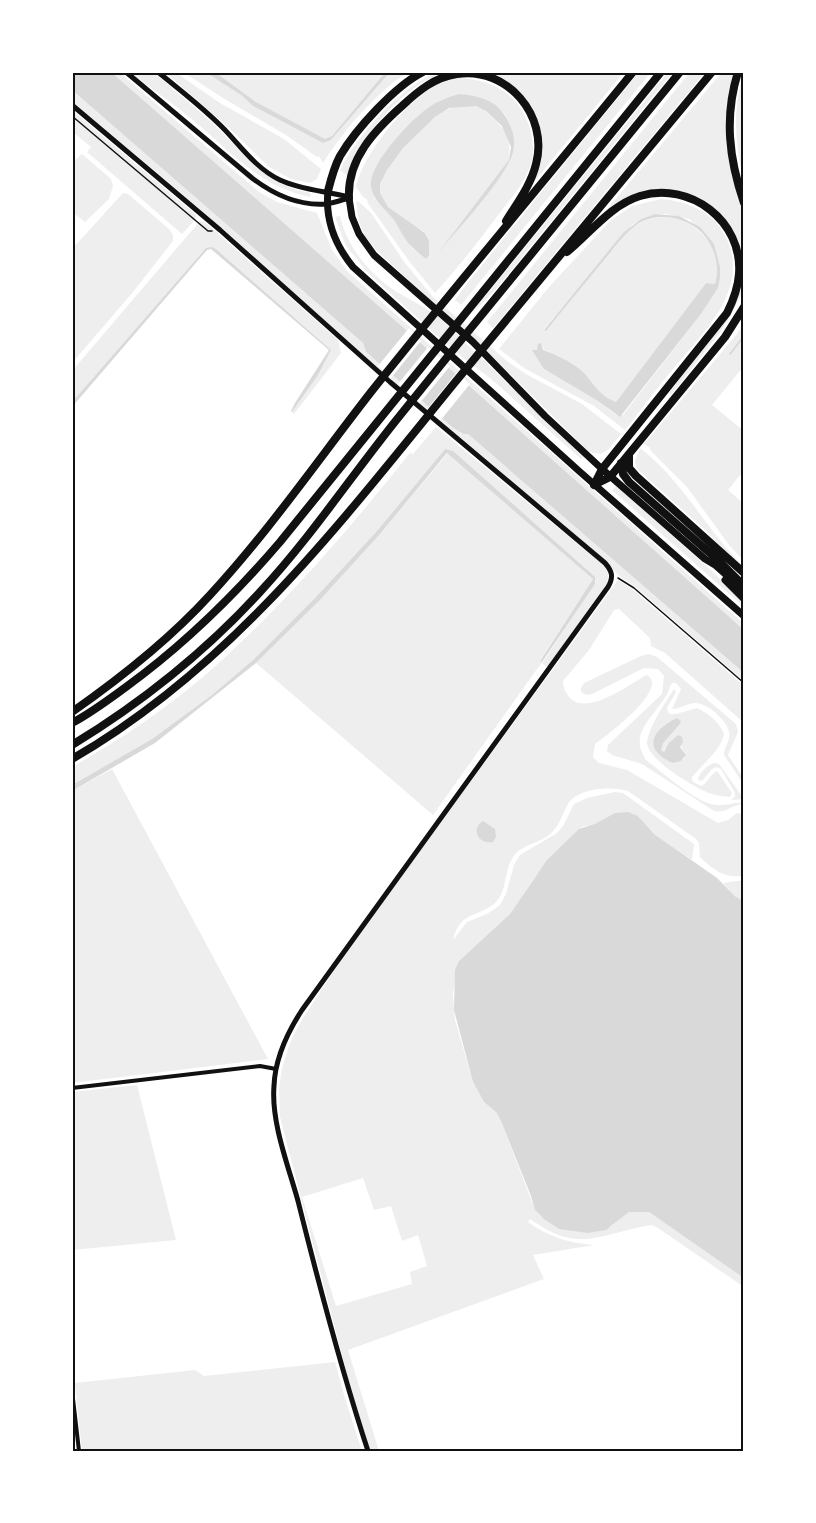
<svg xmlns="http://www.w3.org/2000/svg" width="816" height="1523" font-family="'Fira Sans',sans-serif">
  <rect width="100%" height="100%" fill="#fff"/>
  <!-- green -->
  <path fill="#eee" fill-rule="evenodd" d="M111,72H119L259,192L277,202L317,213L332,250L348,272L744,624V630Z
    M131,72H153C172,88 191,104 210,121C245,153 260,184 311,193L310,197C260,187 230,151 193,120C173,103 150,89 131,72Z
    M165,72H175L220,103L284,139L321,169L317,179L310,183L291,179L269,167L228,127Z
    M183,72H205L241,95L253,106L323,143L331,140L390,72H408C376,93 344,130 323,163L319,156L317,157L286,135L223,98Z
    M215,72H386L332,136L325,140L256,102Z
    M438,72H447C408,81 358,137 348,176L340,170C356,136 402,85 438,72Z
    M481,72H624L533,183L540,164L541,140L526,101Z
    M639,72H651L461,305L455,300L469,281Z
    M668,72H673L497,288L473,313L478,305Z
    M690,72H705L493,328L487,322Z
    M722,72H736L729,98L740,199L744,217V291L721,331L671,395L669,393L729,314L742,273L739,247L734,234L696,197L685,193L650,191L599,219Z
    M744,73V182C735,145 732,109 744,73Z
    M459,78C484,79 508,88 522,110C531,126 536,146 531,163C526,181 513,196 502,210C481,238 459,267 435,293L409,261L367,202L368,200L363,197L356,187C363,154 407,100 437,85C443,81 452,80 459,78ZM444,99L504,113C512,129 518,142 509,159C511,145 508,132 497,122C490,116 485,108 475,106C467,105 455,106 448,109C428,118 377,169 380,192C382,206 399,217 410,224C416,228 422,228 426,234C429,239 428,249 429,256L426,259L412,248L396,222L374,197L385,152L429,107Z
    M72,90L363,343L366,352L452,427L462,434L467,433L744,673V681L634,586L619,576L604,559L394,382L206,214L72,101Z
    M72,110L195,214L196,216L195,220L182,234L87,152L91,147L72,131Z
    M82,154L111,179L113,186L109,199L85,222L72,212V163Z
    M123,193L128,194L169,229L173,235V241L133,292L72,363V249Z
    M661,199C685,201 710,210 723,232C756,287 700,336 668,375C653,393 640,412 625,430L594,406L524,368L499,349L549,287L611,220L632,206ZM655,214H667L689,219L714,244L720,278L718,288L701,314L623,415H616L598,401L544,369L537,350L542,345L544,350C558,355 574,363 584,374C595,386 600,397 616,402L706,283L715,284C720,266 715,247 702,234C686,216 655,211 635,226C622,236 612,251 601,264C583,286 564,308 546,331L544,329L632,225L641,219Z
    M358,201L371,213L405,263L433,297L507,361L526,374L582,404L621,434L608,450L601,454L589,452L494,358L375,249L365,236L359,222L356,202Z
    M340,216C347,247 370,275 397,292C412,301 427,308 441,319L583,457L581,459L490,378L463,358L434,333L368,273L346,246L335,217Z
    M200,221L207,224L338,340L341,353L294,414L292,412L318,375L331,350L216,249L206,248L72,402V371Z
    M744,323V366L712,405L744,431V464L741,468L744,470L728,490L744,504V561L729,545L687,487L650,450V448L644,444L737,334Z
    M436,427L602,564C608,571 610,576 606,585L547,667L542,663L537,669L433,815L256,663L320,600L380,534L448,453L593,579L540,660L543,662L596,581L445,449L377,531L316,597L253,660L212,695L152,739L72,785V767C118,741 163,711 203,677C280,610 347,532 410,453L413,454Z
    M640,448C685,483 705,529 744,567V571L704,529L637,469L635,461Z
    M616,486L712,571L744,603V607L612,490Z
    M618,580L632,589L744,686V723L665,653L651,646L650,638L619,609L614,610L589,650L563,681C563,688 565,692 570,698C588,716 628,685 647,675C670,688 607,736 595,744L593,757L599,763L627,770L718,823L728,820L737,813L744,815V876C723,878 715,871 700,857L699,843L696,839L628,791C611,786 578,788 568,804C561,816 560,826 549,835C536,845 520,844 512,859C504,872 507,891 496,902C479,918 460,910 453,940L467,922L487,914L500,905L506,894L514,865L520,855L557,833L563,826L574,804L587,798L615,792L623,793L694,844L692,860L654,834L638,816L597,823L582,827L535,877L510,914L459,961L453,993L455,1020L473,1082L484,1102L496,1112L501,1121L532,1202L538,1214L559,1229L609,1228L629,1212H649L741,1275L744,1278V1287L658,1228L652,1225C642,1226 633,1229 624,1231C582,1242 568,1245 530,1219L528,1222C549,1237 569,1243 594,1245L533,1255L544,1279L348,1350L379,1451H370L348,1378L280,1117L279,1088L282,1068L291,1040L303,1018L345,954ZM363,1178L374,1210L391,1206L402,1241L418,1235L427,1266L410,1272L412,1284L336,1306L302,1197Z
    M649,654L657,657L736,724L738,732L728,755L744,779V785L724,755C724,746 731,741 729,732C727,720 707,702 694,703C687,704 679,709 672,709L681,689L676,683H672C668,688 670,691 666,696C653,718 628,733 646,760C664,773 694,802 716,805C726,806 735,802 744,803V804C732,804 726,814 714,811L642,764L612,755L607,751L608,745L662,694L664,676L658,669L644,668L592,694L586,695L581,692V688L584,683L641,656Z
    M674,689L676,692L667,708L669,714H676L697,708C708,713 720,723 724,734C720,752 703,763 692,777C692,783 696,784 702,786C708,782 711,774 717,771L732,793L730,797C724,796 717,796 712,794C697,790 647,759 647,743C648,728 666,701 674,689ZM677,718L680,724L662,743L661,750L664,752L665,749L680,745L686,755L683,760L669,761L658,753L661,728Z
    M715,763L719,764L744,799L731,800L735,797V793L721,769L717,767L712,769L702,781L698,780C698,774 708,764 715,763Z
    M112,769L268,1059L72,1083V791Z
    M744,880V901L736,897L723,883Z
    M137,1085L176,1240L72,1250V1092Z
    M335,1362L344,1395L362,1451H82L75,1383L195,1370L204,1376Z"/>
  <!-- water -->
  <path fill="#d9d9d9" d="M72,72H111L406,330L744,630V673L468,434H463L452,427L366,352L363,343L72,90Z
    M205,72H215L256,102L325,139L332,136L383,75L390,72L331,140L323,143L253,106L241,95Z
    M459,94C480,96 498,100 508,121C513,131 516,141 513,152C506,178 457,230 438,253L509,160L511,147L502,126L486,111L476,106L449,108L435,117L403,148L387,170L380,184V193L388,207L425,233L429,241V256L426,259C421,255 416,251 412,247C404,239 400,229 394,220C386,210 373,200 371,187C368,164 411,120 429,107C438,101 448,97 459,94Z
    M655,214L679,216L700,227L714,244L720,267V278L718,288L701,314L620,417L598,401L544,369L532,350H537L538,344L541,343L543,350C558,355 574,363 585,374C595,386 601,397 616,402L706,283L715,284C720,266 715,247 702,233C685,216 654,211 635,226C622,236 612,251 601,264C583,286 564,308 546,331L544,330L623,233L641,219Z
    M211,247L216,249L331,350L318,375L292,412L291,411L295,403L329,350L211,249L207,250L72,407V402L206,248Z
    M445,449L453,451L595,577V584L542,662L540,661L593,579L447,453L380,534L320,600L256,663L155,743L72,791V785L152,739L212,695L253,660L316,597L377,531Z
    M677,718L681,721L680,724L663,743L661,750L664,752L669,743L678,735L682,737L683,742L680,747L686,755L681,761L673,763C642,750 651,730 677,718Z
    M628,812L638,816L654,834L717,878L736,897L744,901V1278L649,1212H629L606,1230L588,1233L559,1229L544,1219L535,1210L531,1196L501,1121L496,1112L484,1102L473,1082L454,1010L455,970L459,961L510,914L547,860L579,829L597,823L615,813Z
    M483,821L495,829L496,837L493,842C479,845 470,829 483,821Z"/>
  <!-- pier -->
  <path fill="#fff" d="M409,328L421,341L391,378L378,366Z
    M428,347L450,366L420,403L398,384Z
    M457,372L470,384L440,421L427,409Z"/>
  <g fill="none" stroke-linecap="round" stroke-linejoin="round">
    <!-- stream -->
    <path stroke="#d9d9d9" stroke-width="2" d="M730,354L744,336"/>
    <!-- path -->
    <path stroke="#111" stroke-width="1.5" d="M72,116L208,231H212
      M618,578L634,588L744,683"/>
    <!-- minor -->
    <path stroke="#111" stroke-width="4" d="M72,1088L260,1066L276,1069
      M72,1390L79,1451"/>
    <!-- tertiary -->
    <path stroke="#111" stroke-width="5" d="M72,105L220,230L390,382L605,563C612,571 614,577 608,587L302,1010C287,1033 275,1058 274,1086C271,1122 288,1165 298,1201C319,1285 341,1369 368,1451"/>
    <!-- secondary -->
    <path stroke="#111" stroke-width="5" d="M126,72L252,178C273,194 299,206 326,204C334,203 342,200 349,198
      M158,72C181,91 205,109 225,130C242,148 257,169 280,180C301,190 326,191 348,197"/>
    <!-- trunk -->
    <path stroke="#111" stroke-width="7" d="M328,191C325,220 335,245 353,267L579,471L744,616
      M349,198L352,217L359,234L374,255L473,342L545,416L602,469L705,559L715,565L744,591
      M725,580L744,599"/>
    <!-- motorway -->
    <path stroke="#111" stroke-width="8" d="M738,72C724,117 729,159 744,203
      M328,191C331,179 334,167 340,156C356,129 395,86 423,72
      M349,198C347,159 375,130 402,106C418,91 435,77 457,74C507,66 549,116 536,164C531,185 517,203 506,221
      M567,252C590,233 611,205 640,196C690,181 743,221 739,274C738,288 733,301 727,313L602,469L594,485
      M629,454V468L636,476L744,573
      M621,463L623,474L629,482L720,562L744,586
      M594,485L610,477L725,337L744,307
      M72,712C122,677 169,640 210,595C269,531 318,460 371,392C457,284 546,179 633,72
      M72,723C91,713 108,700 126,687C185,644 233,597 280,542L661,72
      M72,745C141,703 205,652 260,592C312,536 354,472 402,413C494,299 587,186 680,72
      M72,759C231,667 338,526 452,386C538,281 625,177 712,72"/>
  </g>
  <!-- border -->
  <rect width="816" height="1523" fill="none" stroke="#ffffff" stroke-width="147"/>
  <rect x="74" y="74" width="668" height="1376" fill="none" stroke="#111" stroke-width="2"/>
</svg>
